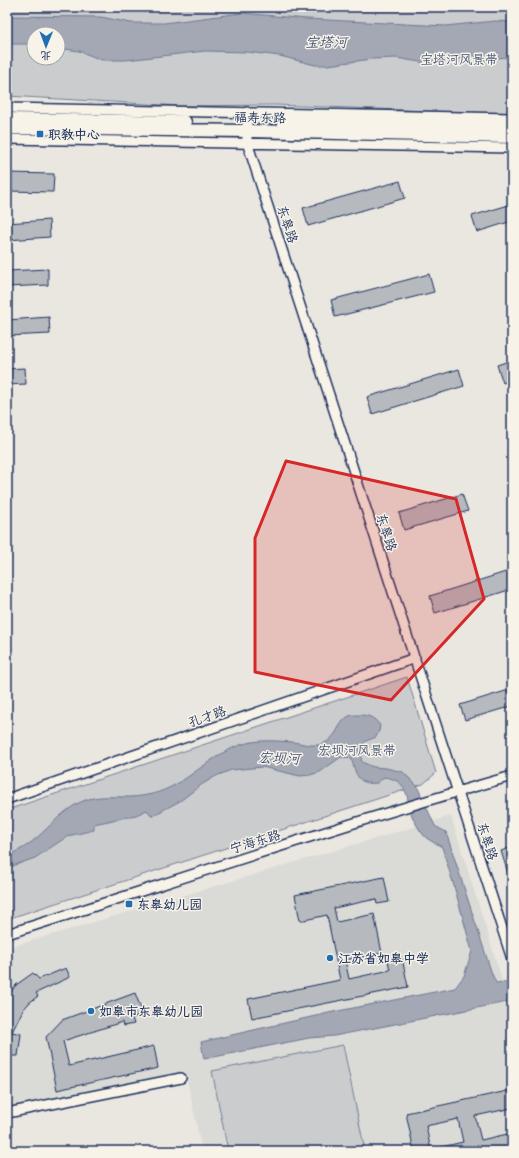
<svg xmlns="http://www.w3.org/2000/svg" width="519" height="1158" font-family="'Playpen Sans','LXGW WenKai TC',sans-serif">
  <rect width="100%" height="100%" fill="#eae7e0"/>
  <filter id="ink" filterUnits="userSpaceOnUse"><feTurbulence type="fractalNoise" baseFrequency=".025" numOctaves="2"/><feDisplacementMap in="SourceGraphic" scale="8" xChannelSelector="R" yChannelSelector="G"/><feConvolveMatrix kernelMatrix="1 2 1 2 8 2 1 2 1" color-interpolation-filters="sRGB"/></filter>
  <g filter="url(#ink)">
    <!-- built -->
    <path fill="#dadad6" d="M451,816L512,1012V1151H202L186,1074L7,1109V948Z"/>
    <!-- green -->
    <path fill="#cbcccd" stroke="#737e96" fill-rule="evenodd" d="M7,7H512V113L454,112L275,105L181,106L7,96ZM34,34H58V58H34Z
      M407,677L436,773L423,784L7,919V810Z
      M343,1045L365,1151H228L212,1071Z"/>
    <!-- water -->
    <path fill="#a3a8b4" stroke="#6d7892" d="M242,13L307,19L445,26L495,21L512,22V59C495,53 489,68 471,54L459,59L444,62L426,63L396,58L372,59L328,65H315L280,56L247,52L205,51L126,60H102L79,51L58,48V34H34V44H7V16L101,17L131,23H164Z
      M358,715C369,715 373,717 380,725L379,731L376,737L366,741L359,749L362,762L373,767L386,768L403,772L417,786L435,826L446,832L492,974L496,983L512,981V1001L334,1036L309,1038L204,1059L201,1042L333,1012L455,988L464,976L472,951L454,886L442,847C437,844 432,842 428,839C423,837 414,821 412,816C406,797 409,780 384,777L377,783C357,786 356,773 351,758L341,757L320,772L310,775L300,776L262,767L231,770L216,776L201,785L180,801L152,816L147,810L136,815L94,824V830L68,836L35,858L7,868V855C39,846 54,813 83,801C97,795 114,797 129,797C138,797 150,795 159,792C192,781 216,748 252,742C265,740 279,741 292,742C302,743 312,747 322,744C338,739 337,722 349,716C352,715 355,715 358,715Z"/>
    <!-- building -->
    <path fill="#b6babf" stroke="#1b2f5e" d="M7,173L54,174L53,192L7,191Z
      M400,181L405,198L308,226L303,208Z
      M512,204V221L477,232L472,216Z
      M49,220L50,237L7,240V223Z
      M48,269V285L7,287V271Z
      M429,274L434,292L335,317L331,300Z
      M49,317L50,334L7,336V320Z
      M512,360V380L503,383L497,365Z
      M25,368L26,384L7,385V369Z
      M459,369L464,386L372,414L367,397Z
      M462,494L468,511L404,530L399,513Z
      M512,570V589L435,613L430,596Z
      M512,689V706L465,720L460,705Z
      M512,847V880H510L501,851Z
      M384,877L389,902L377,904L376,899L334,908L337,922L374,914L382,953L345,960L349,979L390,970L388,961L402,958L408,987L252,1018L248,999L340,980L327,915L300,921L295,895Z
      M66,968L70,977L36,993L38,996L29,1003L23,1010L12,1032L21,1034L18,1056H7V997L16,985L33,973L39,979Z
      M135,993L143,1014L132,1018L134,1024L123,1026L122,1022L63,1041L69,1066L154,1046L158,1068L57,1090L46,1037L62,1020Z
      M512,1090V1108L475,1116L481,1140L512,1133V1151H437V1148L463,1142L458,1119L426,1126L431,1151H414L406,1113Z"/>
    <g fill="none" stroke-linecap="round" stroke-linejoin="round">
      <!-- minor casing -->
      <g stroke="#1b2f5e" stroke-width="12">
        <path id="minor" d="M7,108L512,118
          M247,112V142L512,959
          M7,139L512,148
          M7,799L415,658
          M7,934C175,881 342,824 512,776
          M7,1113L181,1078"/>
      </g>
      <!-- major casing -->
      <g stroke="#1b2f5e" stroke-width="15">
        <path id="major" d="M7,119L185,122
          M283,123L512,127
          M7,128L247,131L512,137"/>
      </g>
      <!-- minor -->
      <use href="#minor" stroke="#f7f3e8" stroke-width="9"/>
      <!-- major -->
      <use href="#major" stroke="#f7f3e8" stroke-width="12"/>
    </g>
  </g>
  <!-- marked area -->
  <path fill="#d62828" fill-opacity="0.2" stroke="#d62828" stroke-width="3" stroke-linejoin="round" d="M286,461L456,499L484,599L391,700L255,672V538Z"/>
  <!-- markers -->
  <g fill="#1f6fb2" stroke="#f7f3e8" stroke-width="1.5">
    <rect x="36" y="130" width="8" height="8" rx="2"/>
    <rect x="125" y="900" width="8" height="8" rx="2"/>
    <circle cx="330" cy="958" r="4"/>
    <circle cx="91" cy="1011" r="4"/>
  </g>
  <g text-anchor="middle" stroke-width="3" stroke-linejoin="round" paint-order="stroke">
    <!-- park labels -->
    <g font-size="13" fill="#47567a" stroke="#f7f3e8">
      <text x="459" y="64">宝塔河风景带</text>
      <text x="357" y="755">宏坝河风景带</text>
    </g>
    <!-- street labels -->
    <g font-size="13" fill="#1b2f5e" stroke="#f7f3e8">
      <text transform="translate(260 117) rotate(1)" y="5">福寿东路</text>
      <text transform="translate(288 224) rotate(72)" y="5">东皋路</text>
      <text transform="translate(387 532) rotate(72)" y="5">东皋路</text>
      <text transform="translate(207 716) rotate(-19)" y="5">孔才路</text>
      <text transform="translate(255 841) rotate(-17)" y="5">宁海东路</text>
      <text transform="translate(488 841) rotate(72)" y="5">东皋路</text>
    </g>
    <!-- poi labels -->
    <g font-size="13" font-weight="bold" fill="#1b2f5e" stroke="#f7f3e8" text-anchor="start">
      <text x="48" y="139">职教中心</text>
      <text x="137" y="909">东皋幼儿园</text>
      <text x="338" y="963">江苏省如皋中学</text>
      <text x="99" y="1016">如皋市东皋幼儿园</text>
    </g>
    <!-- water labels -->
    <g font-size="14" font-style="italic" fill="#445378" stroke="#f7f3e8">
      <text x="326" y="47">宝塔河</text>
      <text transform="translate(279 758) rotate(2)" y="5">宏坝河</text>
    </g>
  </g>
  <!-- margin -->
  <rect width="519" height="1158" fill="none" stroke="#f7f3e8" stroke-width="24"/>
  <rect x="12" y="12" width="495" height="1134" fill="none" stroke="#1b2f5e" stroke-width="1.5" filter="url(#ink)"/>
  <!-- north arrow -->
  <g transform="translate(46 46) rotate(181)"><circle r="19" fill="#f7f3e8" stroke="#9fa5b1"/>
  <path d="M0-3L7 15L0 10L-7 15Z" fill="#1f6fb2"/>
  <text y="-6" font-size="11" font-weight="bold" text-anchor="middle" fill="#1b2f5e">北</text>
  </g>
</svg>
